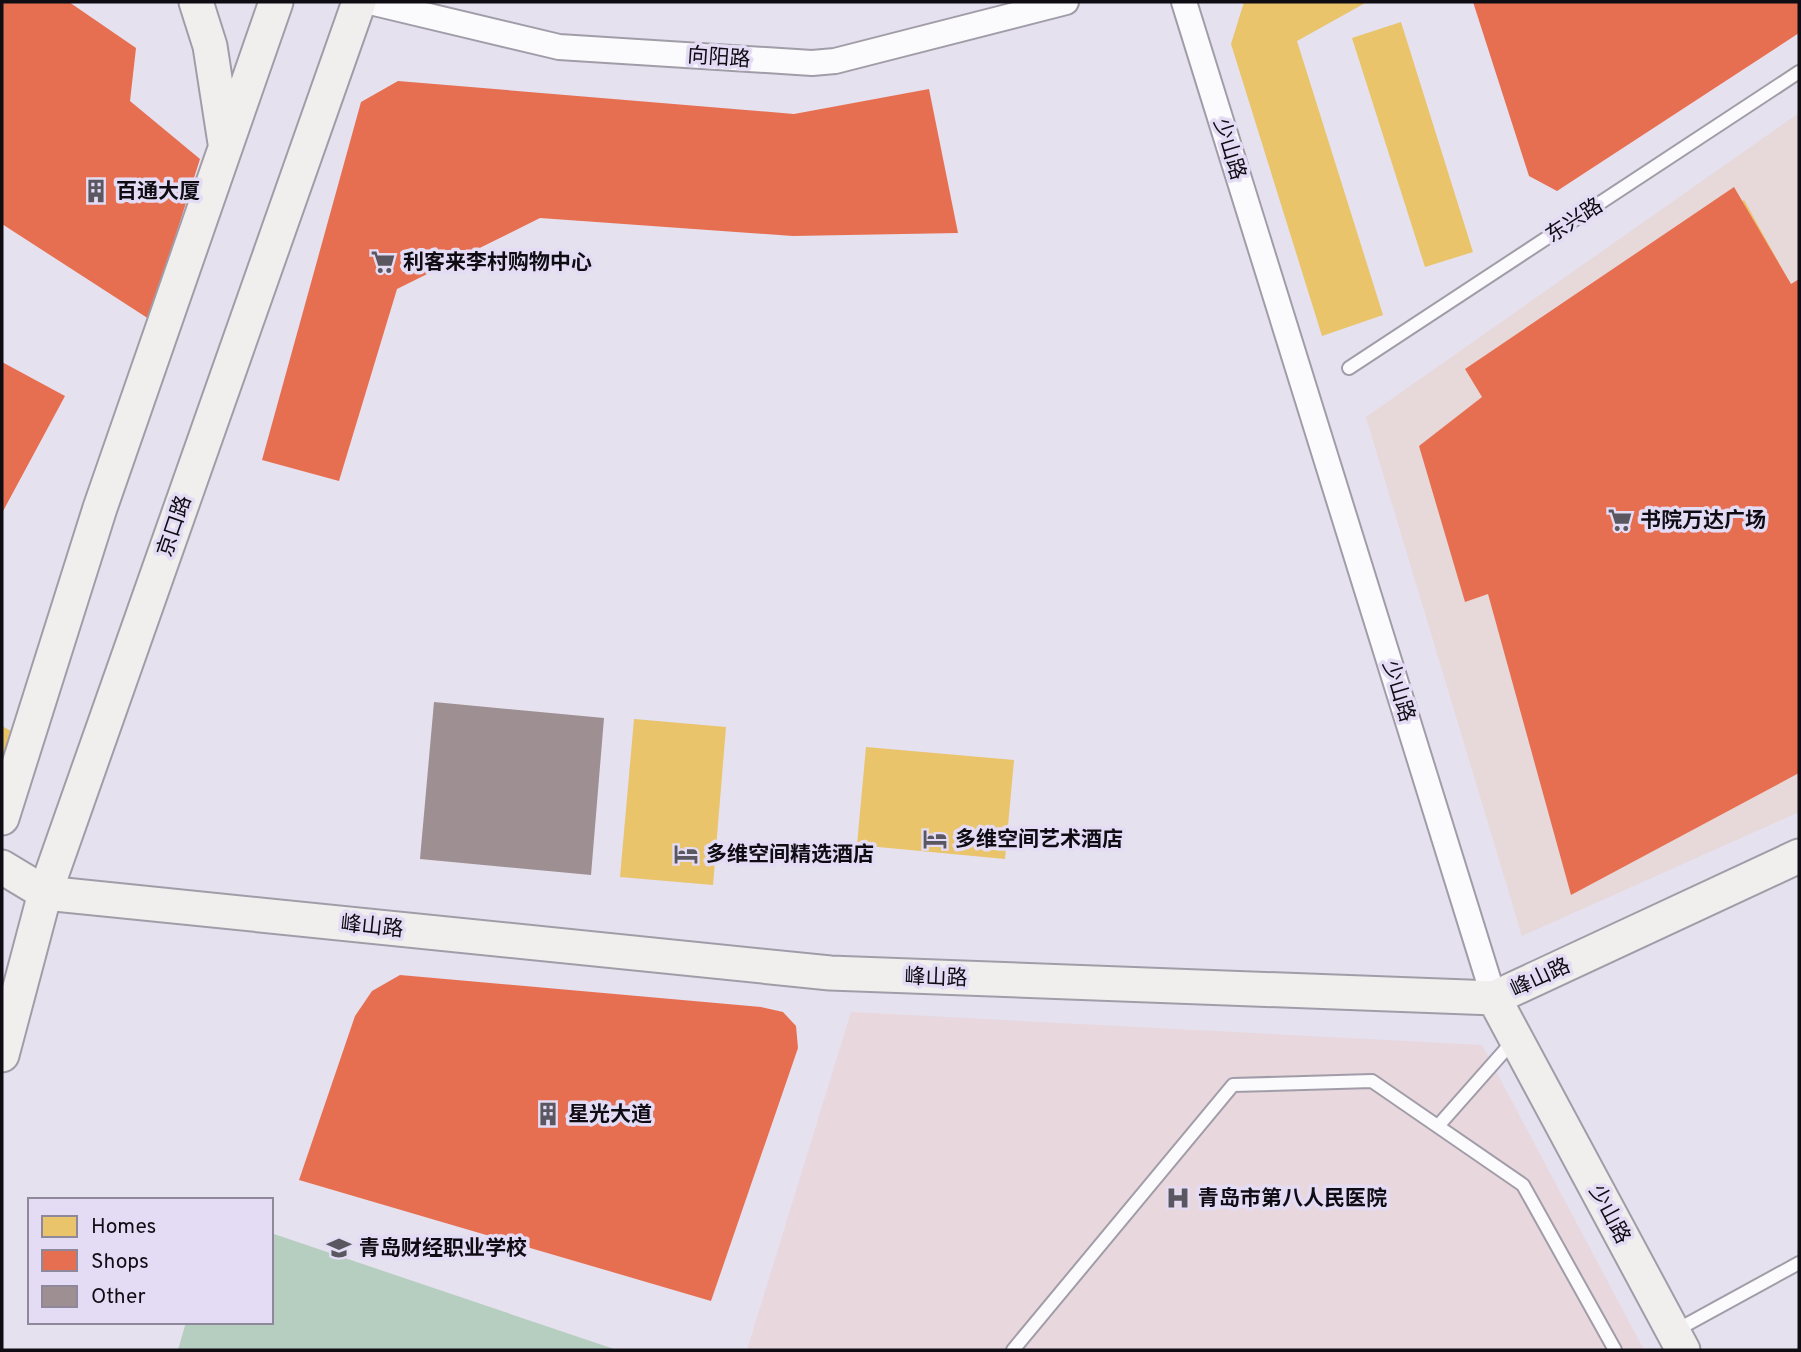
<svg xmlns="http://www.w3.org/2000/svg" width="1801" height="1352" font-family="Overpass,'Noto Sans SC',sans-serif">
  <rect width="100%" height="100%" fill="#e5e1ee"/>
  <!-- commercial -->
  <path fill="#e7d8d9" d="M1799,113V812L1522,936L1366,417Z"/>
  <!-- medical -->
  <path fill="#e8d7dd" d="M851,1012L1482,1045L1644,1350H747Z"/>
  <!-- park -->
  <path fill="#b6cec0" d="M271,1233L617,1350H178L186,1322H271Z"/>
  <!-- homes -->
  <path fill="#e9c46a" d="M1244,2H1367L1297,41L1383,315L1322,336L1231,44Z
    M1401,22L1473,252L1425,267L1352,38Z
    M2,114L111,183L75,239L2,192Z
    M1744,200L1799,299V378L1773,393L1683,234Z
    M1799,542V573L1786,548Z
    M1571,551L1651,840L1575,861L1495,572Z
    M634,719L726,727L713,885L620,877Z
    M2,726L22,737L2,771Z
    M866,747L1014,760L1005,859L857,845Z"/>
  <!-- shops -->
  <path fill="#e76f51" d="M2,2H69L136,48L130,101L200,159L149,319L2,224Z
    M1473,2H1799V33L1557,191L1529,176Z
    M398,81L794,114L929,89L958,233L793,236L540,218L397,289L339,481L262,460L361,102Z
    M1734,187L1791,284L1799,279V773L1571,895L1488,594L1465,602L1419,446L1482,397L1465,369Z
    M2,362L65,396L2,513Z
    M400,975L761,1007L783,1012L796,1026L798,1048L711,1301L299,1180L355,1016L372,991Z"/>
  <!-- building -->
  <path fill="#9e8f92" d="M434,702L604,718L591,875L420,859Z"/>
  <g fill="none" stroke-linecap="round" stroke-linejoin="round">
    <!-- lane casing -->
    <g stroke="#a19da8" stroke-width="16">
      <path id="lane" d="M1349,368L1799,72
        M1438,1126L1514,1040
        M1673,1332L1799,1263
        M1013,1350L1233,1085L1372,1081L1523,1185L1615,1350"/>
    </g>
    <!-- street casing -->
    <g stroke="#a19da8" stroke-width="28">
      <path id="street" d="M370,2L559,47L812,63L835,61L1066,2
        M1184,2L1494,998"/>
    </g>
    <!-- secondary casing -->
    <g stroke="#a19da8" stroke-width="37">
      <path id="secondary" d="M196,2L210,46L225,143
        M2,818L100,508L276,2
        M2,867L45,893L830,973L1494,998L1799,856
        M1494,998L1683,1350
        M2,1055L45,893L359,2"/>
    </g>
    <!-- lane -->
    <use href="#lane" stroke="#fbfafc" stroke-width="12"/>
    <!-- street -->
    <use href="#street" stroke="#fbfafc" stroke-width="24"/>
    <!-- secondary -->
    <use href="#secondary" stroke="#f0efed" stroke-width="33"/>
  </g>
  <!-- icons -->
  <defs>
    <g id="building-bare" transform="scale(1.89)"><path d="M-4-6H4V6H1V3H-1V6H-4ZM-2.5-4.3h1.7v1.8h-1.7ZM.8-4.3h1.7v1.8H.8ZM-2.5-1h1.7V.8h-1.7ZM.8-1h1.7V.8H.8Z" fill="#5a5760" stroke="#e4dbf4" stroke-width="2.5" paint-order="stroke"/></g>
    <g id="supermarket-bare" transform="scale(1.89)"><path d="M-6-5.5h2.5l.6 2H6L4.5 2H-2.5L-4.4-4H-6ZM-1.5 3.2a1.3 1.3 0 1 0 .1 0ZM3 3.2a1.3 1.3 0 1 0 .1 0Z" fill="#5a5760" stroke="#e4dbf4" stroke-width="2.5" paint-order="stroke"/></g>
    <g id="hotel-bare" transform="scale(1.89)"><path d="M-6-4.5h1.5V1H6V5H4.5V3h-9V5H-6ZM-4 0a1.8 1.8 0 1 1 3.6 0ZM.5 0V-2.5h3Q6-2.5 6 0Z" fill="#5a5760" stroke="#e4dbf4" stroke-width="2.5" paint-order="stroke"/></g>
    <g id="hospital-bare" transform="scale(1.89)"><path d="M-5-5h3v3.5h4V-5h3V5h-3V1.5h-4V5h-3Z" fill="#5a5760" stroke="#e4dbf4" stroke-width="2.5" paint-order="stroke"/></g>
    <g id="school-bare" transform="scale(1.89)"><path d="M0-5L7-2L0 1L-7-2ZM-4 1L0 2.5L4 1V4Q0 6-4 4Z" fill="#5a5760" stroke="#e4dbf4" stroke-width="2.5" paint-order="stroke"/></g>
  </defs>
  <g fill-rule="evenodd">
    <use href="#building-bare" x="96" y="191"/>
    <use href="#supermarket-bare" x="383" y="262"/>
    <use href="#supermarket-bare" x="1620" y="520"/>
    <use href="#hotel-bare" x="935" y="839"/>
    <use href="#hotel-bare" x="686" y="854"/>
    <use href="#building-bare" x="548" y="1114"/>
    <use href="#hospital-bare" x="1178" y="1198"/>
    <use href="#school-bare" x="339" y="1248"/>
  </g>
  <g text-anchor="middle" stroke-width="7" stroke-linejoin="round" paint-order="stroke">
    <!-- street labels -->
    <g font-size="21" fill="#0f0c14" stroke="#e4dbf4">
      <text transform="translate(719 57) rotate(4)" y="7">向阳路</text>
      <text transform="translate(1230 149) rotate(73)" y="7">少山路</text>
      <text transform="translate(1574 220) rotate(-33)" y="7">东兴路</text>
      <text transform="translate(174 526) rotate(-71)" y="7">京口路</text>
      <text transform="translate(1399 691) rotate(73)" y="7">少山路</text>
      <text transform="translate(372 926) rotate(6)" y="7">峰山路</text>
      <text transform="translate(936 977) rotate(2)" y="7">峰山路</text>
      <text transform="translate(1540 977) rotate(-25)" y="7">峰山路</text>
      <text transform="translate(1610 1214) rotate(62)" y="7">少山路</text>
    </g>
    <!-- poi labels -->
    <g font-size="21" font-weight="bold" fill="#0f0c14" stroke="#e4dbf4" text-anchor="start">
      <text x="116" y="198">百通大厦</text>
      <text x="403" y="269">利客来李村购物中心</text>
      <text x="1640" y="527">书院万达广场</text>
      <text x="955" y="846">多维空间艺术酒店</text>
      <text x="706" y="861">多维空间精选酒店</text>
      <text x="568" y="1121">星光大道</text>
      <text x="1198" y="1205">青岛市第八人民医院</text>
      <text x="359" y="1255">青岛财经职业学校</text>
    </g>
  </g>
  <!-- border -->
  <rect width="1801" height="1352" fill="none" stroke="#0f0c14" stroke-width="7"/>
  <!-- legend -->
  <rect x="28" y="1198" width="245" height="126" fill="#e4dbf4" stroke="#8f889a" stroke-width="2"/>
  <rect x="42" y="1216" width="35" height="21" fill="#e9c46a" stroke="#8f889a" stroke-width="2"/>
  <text x="91" y="1233" font-size="21" fill="#0f0c14">Homes</text>
  <rect x="42" y="1250" width="35" height="21" fill="#e76f51" stroke="#8f889a" stroke-width="2"/>
  <text x="91" y="1268" font-size="21" fill="#0f0c14">Shops</text>
  <rect x="42" y="1286" width="35" height="21" fill="#9e8f92" stroke="#8f889a" stroke-width="2"/>
  <text x="91" y="1303" font-size="21" fill="#0f0c14">Other</text>
</svg>
